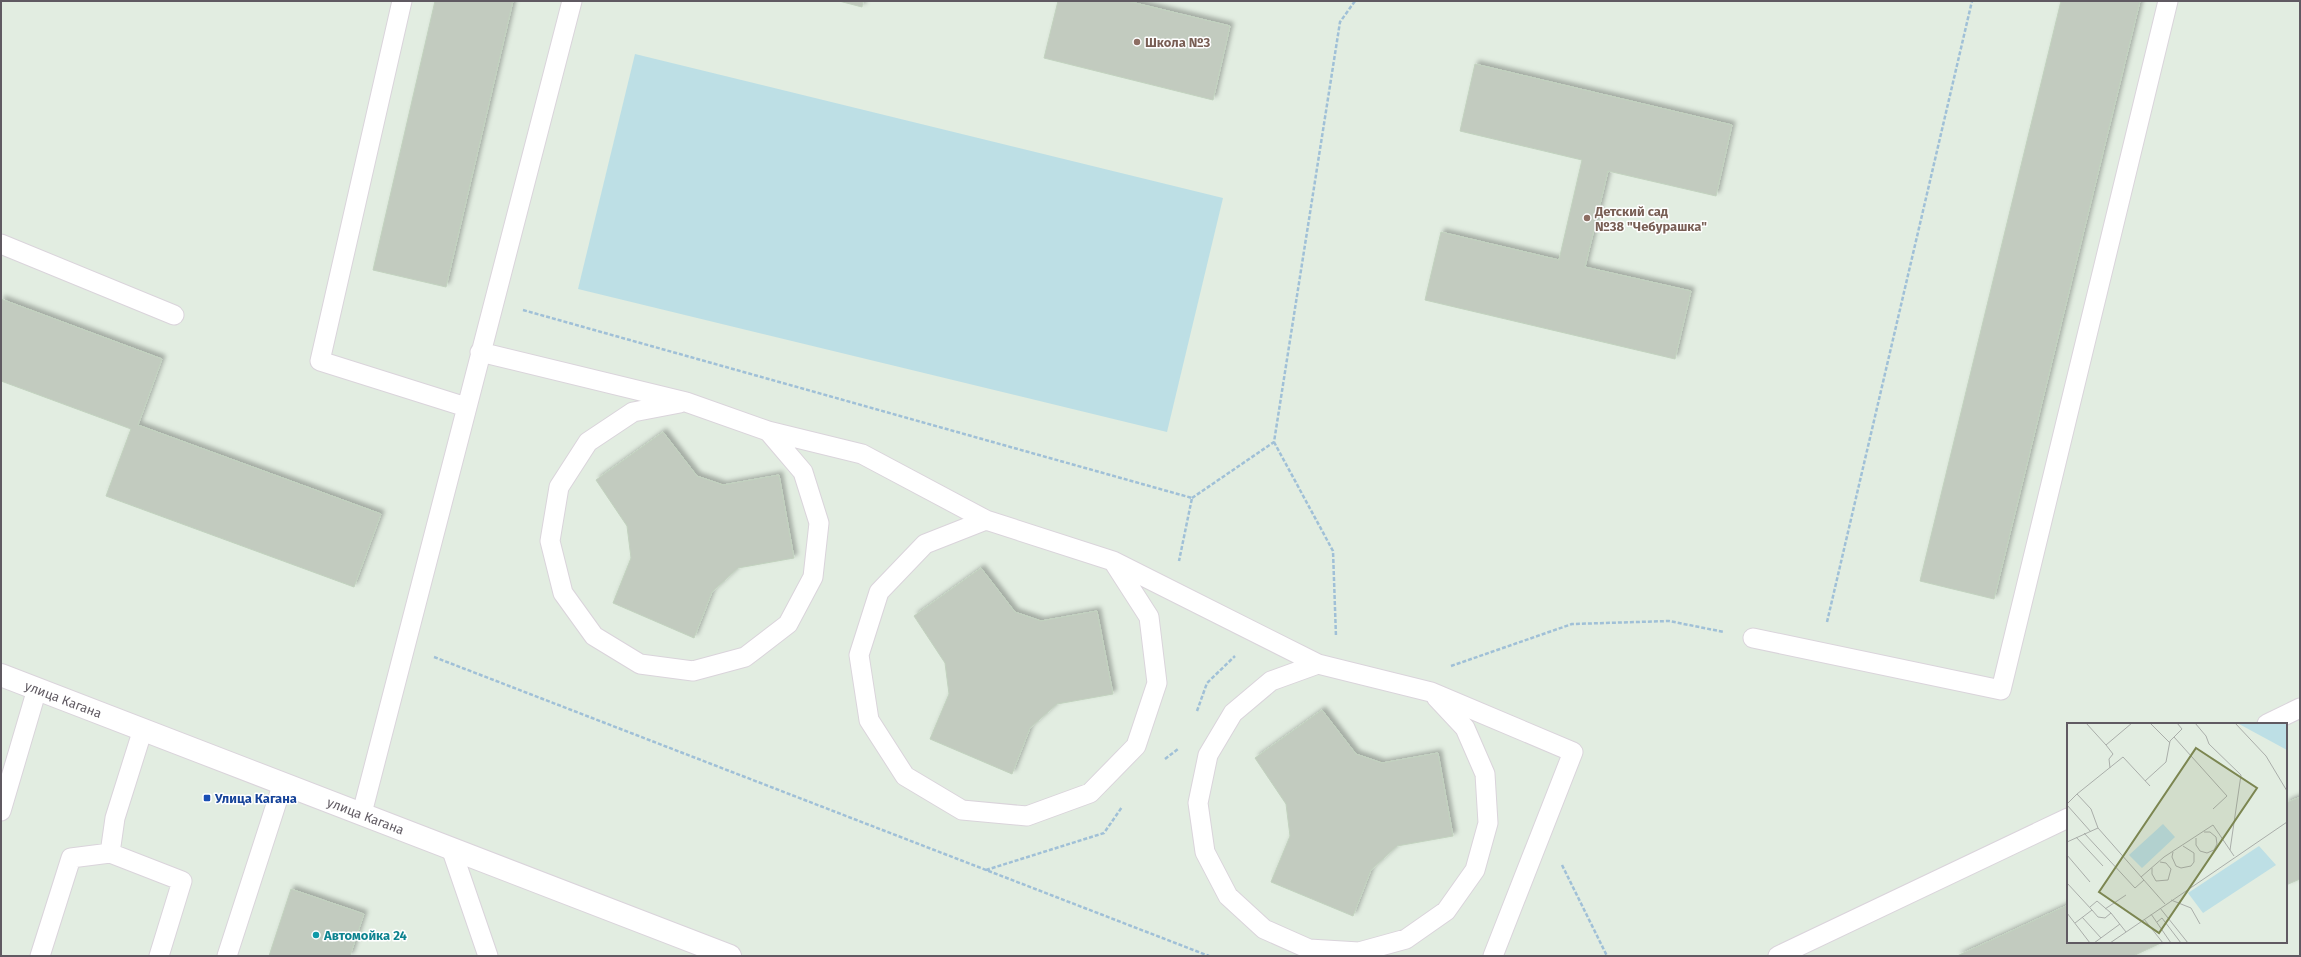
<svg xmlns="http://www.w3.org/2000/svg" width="2301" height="957" font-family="'Fira Sans',sans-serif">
  <defs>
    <filter id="shadow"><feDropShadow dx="3.5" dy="-3.5" stdDeviation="2" flood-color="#0004"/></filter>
  </defs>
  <rect width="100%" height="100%" fill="#e2ede1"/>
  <!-- green -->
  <path fill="#bddfe5" d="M635,54L1223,198L1167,432L578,289Z"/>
  <!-- building -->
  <path fill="#c2cbbf" stroke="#c2d2bf" filter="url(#shadow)" d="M435,1H513L446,287L373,270Z
    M839,1H863L862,7Z
    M1058,1H1127L1230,26L1213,100L1044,58Z
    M2061,1H2140L1994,599L1920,581Z
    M1475,64L1732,125L1716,196L1608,171L1585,267L1691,291L1675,359L1425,300L1441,232L1559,260L1582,160L1460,131Z
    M1,299L162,359L138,425L381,514L354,587L106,496L131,429L1,381Z
    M663,432L697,476L723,485L779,475L794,558L738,568L712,592L694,638L613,603L631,558L627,526L596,480Z
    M981,568L1015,612L1041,621L1097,611L1113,694L1057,704L1030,728L1012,774L930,739L949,694L945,663L914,616Z
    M1322,710L1356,754L1382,763L1438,753L1453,836L1397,846L1371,870L1353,916L1271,882L1290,836L1286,804L1255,758Z
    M2300,797V879L2286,885V803Z
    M291,889L364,914L350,956H269Z
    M2068,905V942H2163L2133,956H1957Z"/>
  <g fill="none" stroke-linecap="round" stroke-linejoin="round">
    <!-- service casing -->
    <g stroke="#dad4db" stroke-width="21">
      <path id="service" d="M402,1L320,361L466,407
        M1,244L174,315
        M480,352L686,402L768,431L862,454L986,520L1113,561L1318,664L1431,692L1573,752L1493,956
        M680,403L633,412L588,442L559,487L550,541L563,593L594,636L640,664L693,671L745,657L788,624L813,577L819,523L803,472L768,431
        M986,520L925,544L879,592L859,655L869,720L905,776L962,810L1027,816L1090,793L1136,746L1157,683L1149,617L1113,561
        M1753,638L2001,690L2168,1
        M1318,664L1271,681L1233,713L1208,755L1198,803L1205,852L1228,896L1264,929L1309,949L1359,952L1406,939L1446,911L1475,870L1488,823L1485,774L1465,728L1436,697
        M2267,724L2300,708
        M1,811L37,689
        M362,813L572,1
        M451,848L488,956
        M110,853L115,818L143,729
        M40,956L71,858L110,853L182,881L159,956
        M227,956L283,783
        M1778,956L2068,818"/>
    </g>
    <!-- minor casing -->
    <g stroke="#dad4db" stroke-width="24">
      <g id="minor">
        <path id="s1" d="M1,675L730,956"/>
      </g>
    </g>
    <!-- path -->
    <path stroke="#a0c0d7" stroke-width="2.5" stroke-dasharray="4 2" stroke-linecap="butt" d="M523,310L1192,498L1179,561
      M1274,442L1333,551L1336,637
      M1192,498L1274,442L1340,22L1355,1
      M1827,622L1972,1
      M434,657L1209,956
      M1451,666L1572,624L1669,621L1724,632
      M1197,711L1207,683L1235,656
      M1165,759L1178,749
      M1562,865L1607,956
      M986,870L1104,833L1122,807"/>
    <!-- service -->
    <use href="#service" stroke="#fff" stroke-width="19"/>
    <!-- minor -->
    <use href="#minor" stroke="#fff" stroke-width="22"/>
  </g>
  <!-- markers -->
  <g fill="#8d6e63" stroke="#fff" stroke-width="1.5">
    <circle cx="1137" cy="42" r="4"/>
    <circle cx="1587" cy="218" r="4"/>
  </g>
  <rect fill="#1a4fb4" stroke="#fff" stroke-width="1.5" x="203" y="794" width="8" height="8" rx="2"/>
  <circle fill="#0f9aa8" stroke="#fff" stroke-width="1.5" cx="316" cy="935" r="4"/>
  <g text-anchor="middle" stroke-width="3" stroke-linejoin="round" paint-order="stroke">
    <!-- education labels -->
    <g font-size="13" font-weight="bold" fill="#785e54" stroke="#fff" text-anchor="start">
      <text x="1145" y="47">Школа №3</text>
      <text x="1595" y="216">Детский сад<tspan x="1595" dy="15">№38 "Чебурашка"</tspan></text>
    </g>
    <!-- street labels -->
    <g font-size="13" fill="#605a62" stroke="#fff">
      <text dy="5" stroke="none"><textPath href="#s1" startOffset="67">улица Кагана</textPath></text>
      <text dy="5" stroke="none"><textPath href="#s1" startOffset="391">улица Кагана</textPath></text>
    </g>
    <!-- transit labels -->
    <g font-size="13" font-weight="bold" fill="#164399" stroke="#fff" text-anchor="start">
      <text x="215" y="803">Улица Кагана</text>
    </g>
    <!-- culture labels -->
    <g font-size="13" font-weight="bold" fill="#0d838f" stroke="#fff" text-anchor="start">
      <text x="324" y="940">Автомойка 24</text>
    </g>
  </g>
  <!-- overview -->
  <g transform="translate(2067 723)">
    <rect width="220" height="220" fill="#e2ede1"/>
    <path d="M170,0H220V27L172,1ZM96,101L108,114L75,145L62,132ZM192,123L209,142L136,190L121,170Z" fill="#bddfe5"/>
    <path fill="none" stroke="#aaaeaa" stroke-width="1" d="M19,0L39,22M83,0L103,20M128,0L139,13L142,21L174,52L163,127M168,0L199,33L220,68M107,14L160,73L146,86M43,45L42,36L46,31L39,22L65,0M78,58L99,39L103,18L115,6L110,0M83,63L56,34L10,71L24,86L31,105L98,181M0,81L10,71M0,82L24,109M17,110L68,165L77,157M9,114L36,143M129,115V122L133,128L140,130L147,127L150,121L149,114L143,109H137M0,119L31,105M106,129L105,134L109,143L114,145L124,143L127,139V130L116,123M0,132L23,159M85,145V151L89,158L101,157L104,146L99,140L93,139M74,154L97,134L146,102L167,133M0,160L25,187L8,200M104,177L124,185L133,201M23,184L30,178L44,190L59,209M93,185L121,220M38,186L59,172M25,187L31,194L38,195L44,190M0,190L23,220M84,191L104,220M15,194L34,215M77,196L96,220M90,199L95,195L114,220M27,220L53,201M43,220L220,99"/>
    <path fill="#7c8651" fill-opacity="0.15" stroke="#7c8651" stroke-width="2" d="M129,25L190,65L92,210L32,169Z"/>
    <rect width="220" height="220" fill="none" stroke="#605a62" stroke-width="2"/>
  </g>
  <!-- border -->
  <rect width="2301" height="957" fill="none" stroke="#605a62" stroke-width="4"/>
</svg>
